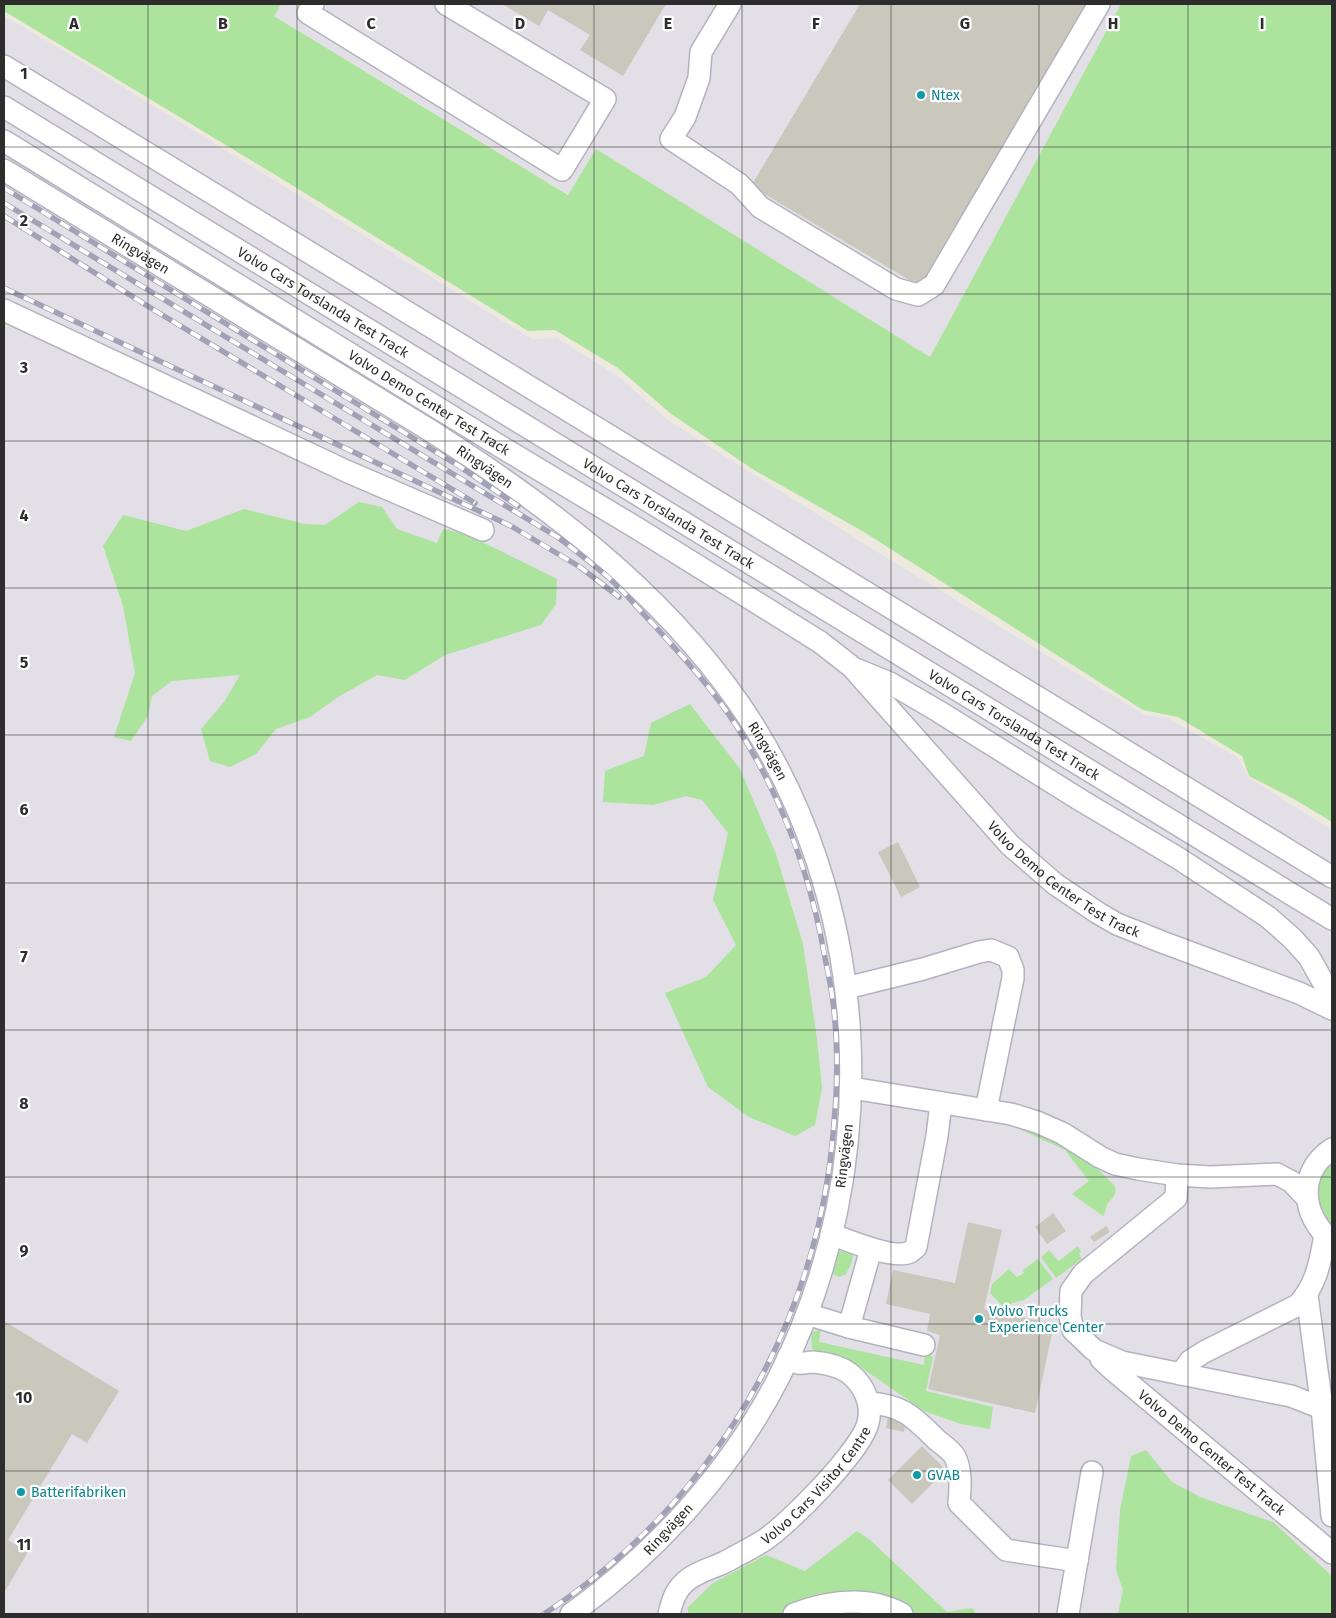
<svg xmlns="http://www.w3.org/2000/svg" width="1336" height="1618" font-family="'Fira Sans',sans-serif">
  <rect width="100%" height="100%" fill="#eee9df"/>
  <!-- industrial -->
  <path fill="#e2dfe7" d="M281,4H1121L930,357L597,150L569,195L273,15Z
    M4,16L71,55L532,339L557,338L619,377L669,421L879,553L1145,715L1167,718L1237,757L1249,778L1332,830V1614H4Z"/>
  <!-- green -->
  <path fill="#ace39d" d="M4,4H281L274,16L568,195L596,149L930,357L1121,4H1332V822L1294,799L1249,776L1242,756L1178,717L1143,710L864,532L754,470L670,413L618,368L555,330L528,331L274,174L4,11Z
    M359,502L382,507L397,529L437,543L443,529L466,534L557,579L556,604L541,625L445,655L405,680L377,675L338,697L310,717L276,729L256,754L230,767L210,761L201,729L224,702L240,675L172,681L152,696L148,716L131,741L114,737L135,673L123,606L103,546L123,515L186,531L244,509L305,524L325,525Z
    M690,704L740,769L776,854L803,944L817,1039L822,1088L815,1125L795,1136L749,1117L708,1087L665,993L706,977L736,945L713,900L728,833L702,800L686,796L653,805L603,802L605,771L644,756L651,723Z
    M1017,1126L1037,1130L1085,1156L1114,1185C1119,1195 1111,1198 1107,1205C1106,1208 1105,1212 1104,1215L1103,1216L1072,1194L1089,1181L1065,1150L1017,1128Z
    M1332,1160V1226C1320,1215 1312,1193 1321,1177C1324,1171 1328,1166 1332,1160Z
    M1078,1246L1081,1252L1079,1254L1082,1259L1056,1278L1041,1257L1049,1250L1059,1261Z
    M847,1249L853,1254L852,1262L846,1274L840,1277L834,1275C829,1264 835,1250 847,1249Z
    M1038,1259L1053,1279L1024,1300L1002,1306L990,1293L992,1284L1009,1269L1017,1277L1024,1273L1023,1270Z
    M821,1329L819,1342L924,1365L925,1351L933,1357L926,1391L993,1407L990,1429L961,1424L924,1411L859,1366L815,1352L812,1348L811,1333Z
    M1146,1450L1172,1482L1200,1497L1273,1522L1332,1576V1614H1118L1123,1590L1116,1570L1120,1510L1131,1456Z
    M857,1531L870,1540L947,1612L972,1608L976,1614H689L687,1608L713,1583L766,1555L805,1571Z"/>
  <!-- building -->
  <path fill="#cac7bd" d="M502,4H666L623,76L580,50L590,35L548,10L539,26Z
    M860,4H1090L921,287L751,186Z
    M898,842L920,887L901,897L878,852Z
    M1053,1213L1066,1231L1047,1244L1035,1227Z
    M968,1222L1002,1230L984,1309L1054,1324L1035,1413L928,1389L940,1335L927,1331L930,1314L886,1304L893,1270L955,1283Z
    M1106,1226L1110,1232L1094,1242L1090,1237Z
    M4,1321L119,1391L87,1443L72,1434L8,1540L28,1552L4,1593Z
    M888,1417L906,1420L904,1432L886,1428Z
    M922,1446L946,1470L912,1504L888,1480Z"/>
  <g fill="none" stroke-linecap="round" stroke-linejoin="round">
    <!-- minor casing -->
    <g stroke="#b3b3c0" stroke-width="24">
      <g id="minor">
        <path d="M313,4L308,13L562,170L605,99L446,4"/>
        <path d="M730,4L701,52L699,78L685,117L671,139L739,184L760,207L896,289L918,295L934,285L1099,4"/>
        <path d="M4,66L1332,877"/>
        <path id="s1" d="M4,107L1332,919"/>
        <path id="s2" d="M4,141L503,448L635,527L820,642L852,667L1010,845L1055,884L1098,913L1117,924L1162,942L1299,993L1332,1009"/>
        <path id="s3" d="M4,170L431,431C547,505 658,588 738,702C874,898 886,1166 779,1377C731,1471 656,1553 571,1614"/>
        <path d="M4,310L346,471L483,530"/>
        <path d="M858,670L890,683L938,711L1082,801L1178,858L1268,917L1293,939L1309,957L1332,998"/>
        <path d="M846,988L923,969L979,952L991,950L1008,957L1013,970V978L986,1110"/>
        <path d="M852,1088L1011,1114L1037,1122L1062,1133L1100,1157L1115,1164L1138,1169L1177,1175L1210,1177L1277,1174L1292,1182L1307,1198"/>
        <path d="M1332,1149C1297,1172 1301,1216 1332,1241"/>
        <path d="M1177,1175L1176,1198L1083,1274L1071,1291L1070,1316L1073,1330L1094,1350L1122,1362L1291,1396L1332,1412"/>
        <path d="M831,1234C847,1240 894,1260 910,1252C912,1251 914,1249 916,1247L937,1136L941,1103"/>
        <path d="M1307,1295L1322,1408L1332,1516"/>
        <path d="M807,1314L849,1327L871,1249"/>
        <path d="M849,1327L924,1345"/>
        <path id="s4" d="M1101,1359L1113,1370L1332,1553"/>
        <path d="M1181,1374L1190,1361L1204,1352L1298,1305C1317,1284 1320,1262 1325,1235"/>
        <path d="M869,1403C904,1405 914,1418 938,1441C943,1445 952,1451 955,1457C962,1471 960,1488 959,1503L1006,1550L1077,1561L1092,1472"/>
        <path id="s5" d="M669,1614C672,1603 674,1593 683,1584C693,1573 710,1569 723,1563C736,1556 750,1549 763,1541C788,1525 861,1451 868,1423C873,1404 864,1385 849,1373C839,1366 825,1363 813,1362C808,1362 802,1364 798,1363C795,1362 791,1359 788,1357"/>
        <path d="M794,1614C829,1601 867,1595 902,1614"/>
        <path d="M1068,1614L1077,1561"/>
      </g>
    </g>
    <!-- minor -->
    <use href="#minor" stroke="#fff" stroke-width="21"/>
    <!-- rail casing -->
    <g stroke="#a2a2b6" stroke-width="5.5">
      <path id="rail" d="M4,188L459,466L518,506
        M4,203L559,538C576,551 593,564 609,578C625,592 638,609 653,624C683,657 713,689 737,727C782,797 811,877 825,958C828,972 831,987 833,1002C838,1042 838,1083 834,1123C819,1325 713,1503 544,1614
        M4,216L154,310L475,503
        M4,288L511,526L580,567L619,597"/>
    </g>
    <!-- rail -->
    <use href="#rail" stroke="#fff" stroke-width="4" stroke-dasharray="11" stroke-linecap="butt"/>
  </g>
  <!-- grid -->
  <path fill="none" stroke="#2d2d2d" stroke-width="1" stroke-opacity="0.55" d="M148,4V1614M297,4V1614M445,4V1614M594,4V1614M742,4V1614M891,4V1614M1039,4V1614M1188,4V1614M4,147H1332M4,294H1332M4,441H1332M4,588H1332M4,735H1332M4,883H1332M4,1030H1332M4,1177H1332M4,1324H1332M4,1471H1332"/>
  <!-- markers -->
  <g fill="#0f9aa8" stroke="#fff" stroke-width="2">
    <circle cx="921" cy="95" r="5"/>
    <circle cx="979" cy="1319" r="5"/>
    <circle cx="917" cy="1475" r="5"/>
    <circle cx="21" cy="1492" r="5"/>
  </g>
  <g text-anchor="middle" stroke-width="4.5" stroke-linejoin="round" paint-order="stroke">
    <!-- culture labels -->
    <g font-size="14" fill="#0d838f" stroke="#fff" text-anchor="start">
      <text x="931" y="100">Ntex</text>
      <text x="989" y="1316">Volvo Trucks<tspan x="989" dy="16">Experience Center</tspan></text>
      <text x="927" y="1480">GVAB</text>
      <text x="31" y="1497">Batterifabriken</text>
    </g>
    <!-- street labels -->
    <g font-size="14" fill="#2d2d2d" stroke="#fff">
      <text dy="5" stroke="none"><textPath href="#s3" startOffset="160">Ringvägen</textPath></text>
      <text dy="5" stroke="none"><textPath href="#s1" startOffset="374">Volvo Cars Torslanda Test Track</textPath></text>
      <text dy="5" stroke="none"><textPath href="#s2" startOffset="499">Volvo Demo Center Test Track</textPath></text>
      <text dy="5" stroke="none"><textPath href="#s3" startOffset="565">Ringvägen</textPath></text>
      <text dy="5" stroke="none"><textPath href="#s1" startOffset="779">Volvo Cars Torslanda Test Track</textPath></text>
      <text dy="5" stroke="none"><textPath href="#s1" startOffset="1184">Volvo Cars Torslanda Test Track</textPath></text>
      <text dy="5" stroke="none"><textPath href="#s3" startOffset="970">Ringvägen</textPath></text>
      <text dy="5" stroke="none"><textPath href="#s2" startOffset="1300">Volvo Demo Center Test Track</textPath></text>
      <text transform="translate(844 1156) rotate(-83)" y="5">Ringvägen</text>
      <text dy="5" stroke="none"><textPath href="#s4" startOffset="145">Volvo Demo Center Test Track</textPath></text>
      <text dy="5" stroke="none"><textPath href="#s5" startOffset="202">Volvo Cars Visitor Centre</textPath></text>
      <text transform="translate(668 1529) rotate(-47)" y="5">Ringvägen</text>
    </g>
  </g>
  <g font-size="16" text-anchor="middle" font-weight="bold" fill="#2d2d2d" stroke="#fff" stroke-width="4.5" stroke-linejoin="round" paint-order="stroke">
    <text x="74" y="29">A</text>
    <text x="223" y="29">B</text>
    <text x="371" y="29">C</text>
    <text x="520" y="29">D</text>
    <text x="668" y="29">E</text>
    <text x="816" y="29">F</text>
    <text x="965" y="29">G</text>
    <text x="1113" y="29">H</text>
    <text x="1262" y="29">I</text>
    <text x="24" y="79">1</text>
    <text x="24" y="226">2</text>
    <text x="24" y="373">3</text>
    <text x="24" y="521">4</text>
    <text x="24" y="668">5</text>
    <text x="24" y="815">6</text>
    <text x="24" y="962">7</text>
    <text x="24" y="1109">8</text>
    <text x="24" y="1256">9</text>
    <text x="24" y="1403">10</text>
    <text x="24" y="1550">11</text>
  </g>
  <!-- border -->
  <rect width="1336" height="1618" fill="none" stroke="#2d2d2d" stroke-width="10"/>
</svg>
